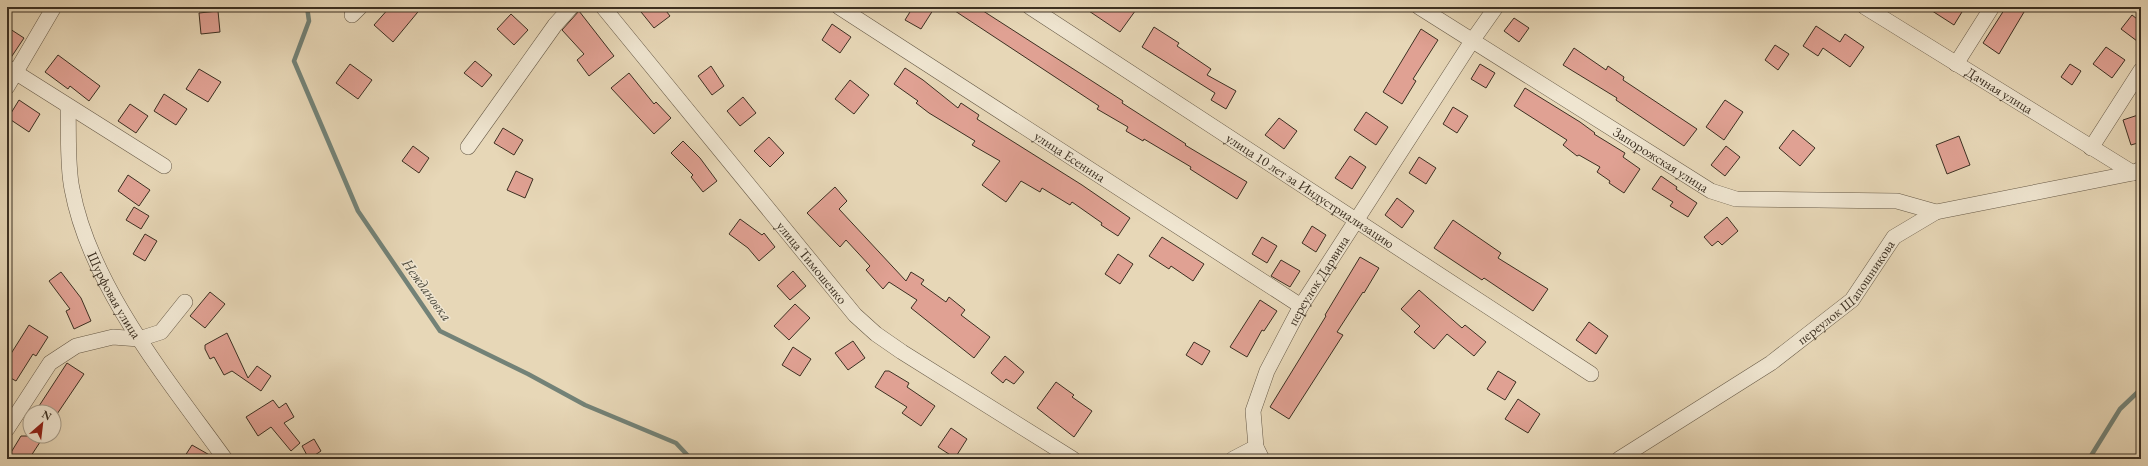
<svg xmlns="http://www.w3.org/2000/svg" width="2148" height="466" font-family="'EB Garamond',serif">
  <rect width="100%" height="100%" fill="#e7d7b7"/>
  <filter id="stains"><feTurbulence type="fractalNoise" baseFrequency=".005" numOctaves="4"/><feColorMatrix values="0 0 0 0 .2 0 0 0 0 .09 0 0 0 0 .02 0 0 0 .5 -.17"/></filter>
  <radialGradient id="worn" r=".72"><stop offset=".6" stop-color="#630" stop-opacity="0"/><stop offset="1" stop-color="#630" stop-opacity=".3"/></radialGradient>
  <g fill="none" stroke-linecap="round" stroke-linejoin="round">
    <!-- stream -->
    <path stroke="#738277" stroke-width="4.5" d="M307,7L309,21L294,61L358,211L440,331L528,374L585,405L676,443L691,459
      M2089,459L2120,409L2141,389"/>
  </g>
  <!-- building -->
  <path fill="#e0a193" stroke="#3c3022" d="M390,7H422L393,42L374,25Z
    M637,7H663L670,16L654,28Z
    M913,7H935L921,29L905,20Z
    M949,7H977L1123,101L1122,103L1186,144L1185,145L1247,182L1237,199L1190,169L1191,167L1144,139L1143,141L1126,131L1128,127L1097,109L1099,106Z
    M1083,7H1138L1120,32Z
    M1926,7H1965L1954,25Z
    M2006,7H2027L1999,54L1983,43Z
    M218,11L220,32L201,34L199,13Z
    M579,11L614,56L589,76L577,60L584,54L562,30Z
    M511,14L528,30L514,45L497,29Z
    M2132,15L2141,22V44L2121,29Z
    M1514,18L1529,28L1519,42L1504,31Z
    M832,24L851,37L840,53L822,40Z
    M1816,26L1840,42L1845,34L1864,47L1850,67L1823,48L1818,56L1803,46Z
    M7,27L24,38L10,59L7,58Z
    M1154,27L1179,43L1177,46L1211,69L1207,75L1236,91L1226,109L1211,100L1215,93L1142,47Z
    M1421,29L1438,40L1413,79L1416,81L1402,104L1383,92Z
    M1775,45L1789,54L1778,70L1765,60Z
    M2106,47L2125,60L2112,78L2093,64Z
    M1574,48L1606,70L1608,66L1624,77L1623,80L1697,129L1684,146L1616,100L1617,98L1563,65Z
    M58,55L100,86L89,101L70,86L68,89L45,72Z
    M475,61L492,75L482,87L464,73Z
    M350,64L372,80L358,99L336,83Z
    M1480,64L1495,73L1486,88L1471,79Z
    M2070,64L2081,71L2072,85L2061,77Z
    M711,66L724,86L712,95L698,76Z
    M905,68L923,80L958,108L961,103L979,115L977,119L1082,185L1130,218L1118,236L1101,225L1102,223L1072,202L1070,205L1042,188L1040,192L1021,181L1006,202L982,185L1000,161L972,145L975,141L929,113L916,103L918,101L894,84Z
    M199,69L221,82L208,102L186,89Z
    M629,73L654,104L656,102L671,118L654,134L611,88Z
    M850,80L869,95L854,114L835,99Z
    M1525,88L1580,122L1595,133L1594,134L1625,153L1623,157L1640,169L1624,193L1609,183L1610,181L1597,172L1600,167L1579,155L1577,156L1563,145L1567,140L1514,106Z
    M164,94L187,109L176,125L154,111Z
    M743,97L756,113L740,126L727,111Z
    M19,100L40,114L29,132L8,118Z
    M1725,100L1743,112L1724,140L1706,127Z
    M130,104L148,116L136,133L118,121Z
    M1453,107L1468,116L1457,133L1443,124Z
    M1366,112L1388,127L1376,145L1354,130Z
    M2141,114V142L2131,145L2123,120Z
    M1279,118L1297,131L1284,149L1265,135Z
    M503,128L523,140L514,155L494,143Z
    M1793,130L1815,148L1800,166L1779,148Z
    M1959,136L1970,165L1947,174L1936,145Z
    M769,137L784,153L770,167L754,151Z
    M683,141L700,158L717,181L703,192L691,177L693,175L671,153Z
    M413,146L429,158L419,173L402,161Z
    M1726,146L1740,157L1725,176L1711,165Z
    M1350,156L1366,167L1352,189L1335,178Z
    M1419,157L1436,168L1426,184L1409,173Z
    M516,171L533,179L525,198L507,190Z
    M128,175L150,190L139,206L118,191Z
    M1661,176L1677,187L1676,189L1697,203L1688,217L1670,206L1673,202L1652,189Z
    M835,187L847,201L839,209L906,281L911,272L924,280L921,284L946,302L949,297L965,310L961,315L990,337L974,358L911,308L917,300L889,282L883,289L866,270L870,266L846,240L840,247L807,213Z
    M1397,198L1414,211L1402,228L1385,215Z
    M134,207L149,216L141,229L126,220Z
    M1727,217L1738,231L1722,245L1718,241L1712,246L1704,237Z
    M740,219L762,235L764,233L775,247L759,261L748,248L729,234Z
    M1453,220L1501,253L1498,258L1548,289L1533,311L1484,278L1482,280L1434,248Z
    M1312,226L1326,235L1316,252L1302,243Z
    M145,234L157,241L145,261L133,254Z
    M1162,237L1204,264L1193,281L1171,266L1169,269L1149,256Z
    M1262,237L1277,246L1267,263L1252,254Z
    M1118,254L1133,264L1120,284L1105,274Z
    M1360,257L1379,268L1364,293L1363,292L1337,332L1343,335L1289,419L1270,407L1326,316L1325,315Z
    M1281,260L1300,271L1290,287L1271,276Z
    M793,271L806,286L790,300L777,286Z
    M61,272L81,298L91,321L74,329L66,311L70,309L49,281Z
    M1419,290L1462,328L1465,325L1486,342L1474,356L1447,334L1434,349L1414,332L1420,326L1401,309Z
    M210,292L225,304L205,328L190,316Z
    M1260,300L1277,311L1264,331L1262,330L1247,357L1230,347Z
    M795,304L810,318L789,340L774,326Z
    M1589,322L1608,336L1596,354L1576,340Z
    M29,325L48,337L36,356L33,354L16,381L7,376V360Z
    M227,333L248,378L257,366L271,376L261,391L232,371L224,375L214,357L210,359L205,349V345Z
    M853,341L865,358L848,370L835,353Z
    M1194,342L1210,351L1202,365L1186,355Z
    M793,347L811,359L800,376L782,365Z
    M1005,356L1024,372L1014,384L1006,379L1003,383L991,373Z
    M67,363L84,374L55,417L54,412H48L39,406Z
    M885,371H889L909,383L907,387L935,406L921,426L902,413L907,407L875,387Z
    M1498,371L1516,382L1505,400L1487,389Z
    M1056,382L1074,395L1072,397L1092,411L1074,437L1037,408Z
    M1518,399L1540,414L1528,433L1505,419Z
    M273,400L279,408L286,403L294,417L284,423L300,443L291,451L271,427L258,436L246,417Z
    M951,428L967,439L955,458L938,447Z
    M21,436H44L29,459H7Z
    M314,439L321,451L309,459L302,446Z
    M192,445L213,457L214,459H183Z"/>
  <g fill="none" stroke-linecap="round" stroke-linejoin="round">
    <!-- street casing -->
    <g stroke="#675a47" stroke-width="16">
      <g id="street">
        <path id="s1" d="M603,7L855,315L876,334L902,352L1073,459"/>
        <path id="s2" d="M839,7L1301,306"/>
        <path id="s3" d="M1030,7L1591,374"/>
        <path id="s4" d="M1419,7L1711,191L1736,199L1897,201L1936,212"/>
        <path id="s5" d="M1865,7L2133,173"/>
        <path d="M352,15L360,7"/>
        <path d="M1956,64L1992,7"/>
        <path d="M7,67L164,166"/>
        <path d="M7,87L54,7"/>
        <path id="s6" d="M68,107C69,132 67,165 72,189C90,286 168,380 225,459"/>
        <path d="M468,147L555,25L571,7"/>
        <path d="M2091,148L2141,70"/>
        <path d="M7,429L50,363L76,346L113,337L139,339L161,332L185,302"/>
        <path d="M1233,459L1256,447"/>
        <path id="s7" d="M1262,459L1256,447L1253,411L1267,371L1301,306L1472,41L1496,7"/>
        <path id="s8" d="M1619,459L1771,363L1852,300L1894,237L1936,212L2133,173L2141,169"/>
      </g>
    </g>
    <!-- street -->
    <use href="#street" stroke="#efe5d0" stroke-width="15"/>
  </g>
  <g text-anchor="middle" stroke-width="3" stroke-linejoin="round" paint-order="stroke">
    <!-- street labels -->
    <g font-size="14" fill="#3c3022" stroke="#efe5d0">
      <text dy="5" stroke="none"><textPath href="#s5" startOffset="158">Дачная улица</textPath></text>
      <text dy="5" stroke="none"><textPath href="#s2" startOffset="275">улица Есенина</textPath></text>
      <text dy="5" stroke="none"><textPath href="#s4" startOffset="286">Запорожская улица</textPath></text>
      <text dy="5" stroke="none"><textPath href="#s3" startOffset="335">улица 10 лет за Индустриализацию</textPath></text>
      <text dy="5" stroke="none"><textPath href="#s1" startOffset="330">улица Тимошенко</textPath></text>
      <text dy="5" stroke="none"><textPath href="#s7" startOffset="196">переулок Дарвина</textPath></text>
      <text dy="5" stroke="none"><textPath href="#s8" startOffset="284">переулок Шапошникова</textPath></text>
      <text dy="5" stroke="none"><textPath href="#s6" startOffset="197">Шурфовая улица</textPath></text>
    </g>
    <!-- water labels -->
    <g font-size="15" font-style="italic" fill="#4e4b3e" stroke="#efe5d0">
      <text transform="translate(427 290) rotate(54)" y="5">Неждановка</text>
    </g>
  </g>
  <!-- margin -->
  <rect width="2148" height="466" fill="none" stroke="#e7d7b7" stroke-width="24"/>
  <rect x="8" y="8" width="2132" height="450" fill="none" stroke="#3c3022" stroke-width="2"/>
  <rect x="12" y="12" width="2124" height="442" fill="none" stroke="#3c3022"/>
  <!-- north arrow -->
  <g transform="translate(42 424) rotate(28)"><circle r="19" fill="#efe5d0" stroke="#a79d8a"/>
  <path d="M0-3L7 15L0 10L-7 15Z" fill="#8f2418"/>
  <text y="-6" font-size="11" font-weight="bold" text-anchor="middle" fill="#3c3022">N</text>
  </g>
  <rect width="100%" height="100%" filter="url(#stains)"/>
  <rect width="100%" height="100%" fill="url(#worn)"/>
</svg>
